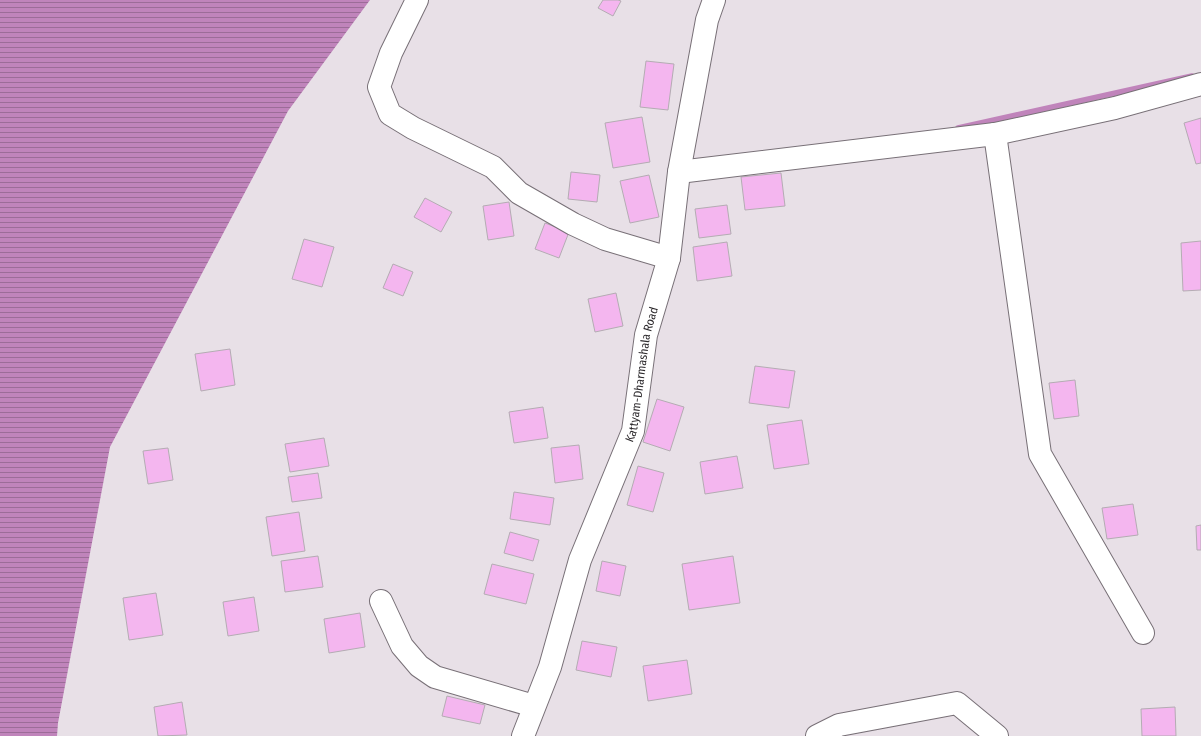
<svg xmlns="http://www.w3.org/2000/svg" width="1201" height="736" font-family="'Fira Sans Condensed',sans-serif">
  <defs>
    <pattern id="water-rules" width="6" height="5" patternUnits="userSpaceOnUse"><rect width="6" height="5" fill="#c084bb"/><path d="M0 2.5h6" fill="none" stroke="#9c6c98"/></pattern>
  </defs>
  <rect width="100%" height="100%" fill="#e8e0e7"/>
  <!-- water -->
  <path fill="url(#water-rules)" d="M0,0H370L288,111L110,447L58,723L57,736H0Z"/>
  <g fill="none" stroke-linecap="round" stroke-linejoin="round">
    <!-- stream -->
    <path stroke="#c084bb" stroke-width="5.5" d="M958,128L1192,76"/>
  </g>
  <!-- building -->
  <path fill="#f4b6ef" stroke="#b4acb3" d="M603,0H618L621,1L613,16L598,8Z
    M646,61L674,64L668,110L640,107Z
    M642,117L650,162L613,168L605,123Z
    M1201,118V163L1196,164L1184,123Z
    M571,172L600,175L597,202L568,199Z
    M781,173L785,206L745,210L741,177Z
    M649,175L659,217L630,223L620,181Z
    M425,198L452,212L441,232L414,217Z
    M509,202L514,236L488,240L483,206Z
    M727,205L731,234L699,238L695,209Z
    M545,223L569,232L559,258L535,249Z
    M304,239L334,247L322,287L292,279Z
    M1201,241V290L1183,291L1181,243Z
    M727,242L732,276L697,281L693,247Z
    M393,264L413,272L403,296L383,288Z
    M616,293L623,326L595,332L588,299Z
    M230,349L235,385L201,391L195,354Z
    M755,366L795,371L789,408L749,403Z
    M1075,380L1079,416L1054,419L1049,383Z
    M657,399L684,407L670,451L643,442Z
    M543,407L548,438L514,443L509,412Z
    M802,420L809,464L774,469L767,425Z
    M324,438L329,466L290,472L285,444Z
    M579,445L583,479L555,483L551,448Z
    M168,448L173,480L148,484L143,451Z
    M737,456L743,488L705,494L700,462Z
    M638,466L664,473L653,512L627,505Z
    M318,473L322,498L292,502L288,477Z
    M514,492L554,498L550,525L510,519Z
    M1133,504L1138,535L1107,539L1102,508Z
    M299,512L305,551L272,556L266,517Z
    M1201,525V550H1197L1196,526Z
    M510,532L539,540L533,561L504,553Z
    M318,556L323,587L285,592L281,561Z
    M733,556L740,603L689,610L682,564Z
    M602,561L626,566L620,596L596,591Z
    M492,564L534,574L526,604L484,594Z
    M156,593L163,635L129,640L123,598Z
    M254,597L259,631L228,636L223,602Z
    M360,613L365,647L329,653L324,619Z
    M582,641L617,647L611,677L576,670Z
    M687,660L692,694L648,701L643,666Z
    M447,696L485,705L480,724L442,716Z
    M182,702L187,735L158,736L154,707Z
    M1175,707L1176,736H1142L1141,709Z"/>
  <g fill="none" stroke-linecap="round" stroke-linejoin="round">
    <!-- minor casing -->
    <g stroke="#787077" stroke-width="24">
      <g id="minor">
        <path d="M417,0L391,53L379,87L390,114L413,128L493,167L519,193L573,224L605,239L669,258"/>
        <path d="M995,134L1040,454L1143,633"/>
        <path d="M679,172L995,134L1115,108L1201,84"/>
        <path d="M381,601L402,646L419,666L435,677L534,706"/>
        <path id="s1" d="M523,736L550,667L580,560L633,431L646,335L669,258L679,172L707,20L714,0"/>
        <path d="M817,736L839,725L957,703L997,736"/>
      </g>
    </g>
    <!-- minor -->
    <use href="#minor" stroke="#fff" stroke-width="22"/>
  </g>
  <g text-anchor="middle" stroke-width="4" stroke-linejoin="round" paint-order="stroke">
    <!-- street labels -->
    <g font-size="12" fill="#2e2b2e" stroke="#fff">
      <text dy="4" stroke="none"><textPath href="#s1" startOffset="382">Kattyam-Dharmashala Road</textPath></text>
    </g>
  </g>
</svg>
